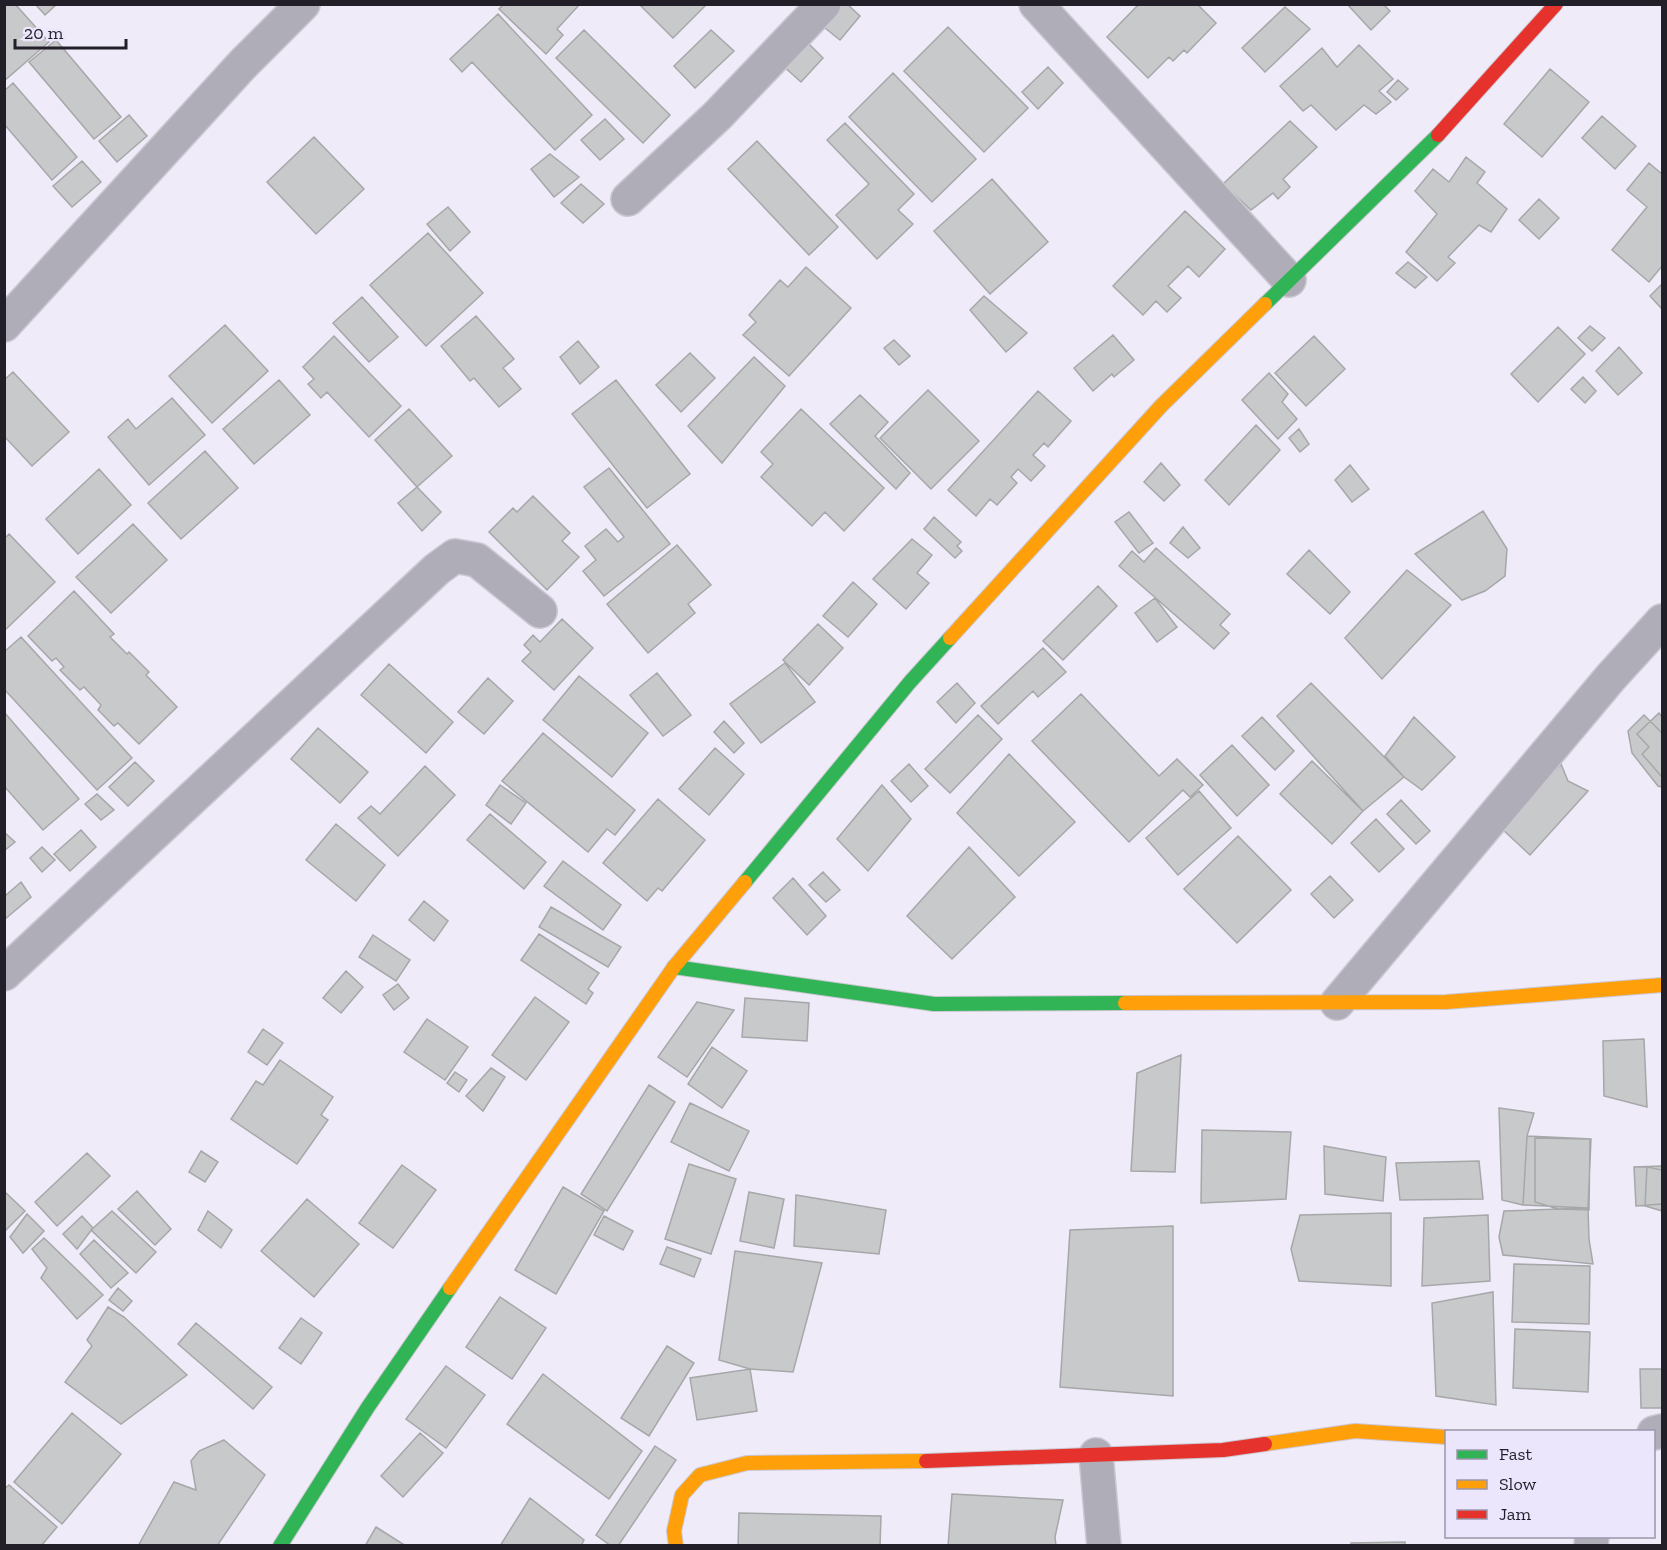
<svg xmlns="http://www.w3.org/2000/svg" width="1667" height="1550" font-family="'Zilla Slab',serif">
  <rect width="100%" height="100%" fill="#efebf8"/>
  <!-- building -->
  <path fill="#c8c9ca" stroke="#a6a7a9" stroke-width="1.5" d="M4,4H15L49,42L4,81Z
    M35,4H57L45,15Z
    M504,4H580L557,29L563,35L546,54L499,9Z
    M639,4H707L673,38Z
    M837,4H847L860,16L840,40L820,24Z
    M1139,4H1197L1216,23L1187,53L1184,50L1173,61L1169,57L1148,78L1107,37Z
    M1347,4H1383L1390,11L1371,30Z
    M1285,7L1310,29L1265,72L1242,48Z
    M498,14L592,115L555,150L472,62L462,72L450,59Z
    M948,27L1028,108L984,152L904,71Z
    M584,30L670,115L643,143L556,58Z
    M711,30L734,51L695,88L674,66Z
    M56,40L121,117L94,139L29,62Z
    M806,41L823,58L801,82L782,65Z
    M1359,45L1393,79L1379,91L1391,102L1376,114L1364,105L1336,130L1311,105L1303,111L1280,86L1322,48L1337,67Z
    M1048,67L1063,83L1038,109L1022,92Z
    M1550,69L1589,102L1542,157L1504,124Z
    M893,73L976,159L932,202L849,117Z
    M1398,80L1408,89L1396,100L1387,92Z
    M13,83L77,157L52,180L4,124V91Z
    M129,115L147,136L117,162L99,141Z
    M1602,116L1636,146L1615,169L1582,138Z
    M605,119L624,139L600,160L581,140Z
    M1290,121L1317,147L1283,179L1290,187L1278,199L1273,193L1251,210L1223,184Z
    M845,123L914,194L898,210L913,224L877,259L836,215L869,184L827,140Z
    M314,137L364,189L316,234L267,182Z
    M757,141L838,227L809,255L728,169Z
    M550,154L579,177L554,197L531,169Z
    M1466,157L1485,172L1477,183L1507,209L1491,232L1479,225L1448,257L1455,263L1437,281L1406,252L1437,214L1415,191L1433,169L1449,182Z
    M82,161L101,182L72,207L53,186Z
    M1649,163L1662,174V266L1649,282L1612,250L1647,207L1627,190Z
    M992,179L1048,242L990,294L934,231Z
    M581,184L604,204L583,223L561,203Z
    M1539,199L1559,218L1539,239L1519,220Z
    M448,207L470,232L450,251L427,224Z
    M1185,211L1225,249L1199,277L1188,266L1168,286L1181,298L1167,312L1156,301L1143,315L1113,286Z
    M428,233L483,293L426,346L370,285Z
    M1408,262L1427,277L1415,288L1396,273Z
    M806,267L851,308L789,376L743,335L756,322L749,315L780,280L788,287Z
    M1662,284V309L1650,296Z
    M984,296L1027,333L1006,352L970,310Z
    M362,297L398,337L369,362L333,323Z
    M476,316L514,359L503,368L521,389L499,407L474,378L470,381L441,346Z
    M225,325L268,371L212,423L169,376Z
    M1590,326L1605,338L1592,351L1578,338Z
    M1558,327L1585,354L1538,402L1511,374Z
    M1113,335L1134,360L1114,377L1112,374L1093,391L1074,368Z
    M334,336L401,406L369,437L327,392L321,398L308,384L314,379L303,367Z
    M1314,336L1345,369L1306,406L1275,373Z
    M894,340L910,356L899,365L884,348Z
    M578,341L599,367L580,384L560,357Z
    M1619,347L1642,373L1618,395L1596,371Z
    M690,353L715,378L681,412L656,385Z
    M754,357L785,386L722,463L688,426Z
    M13,372L69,432L32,466L4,436V380Z
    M1269,373L1288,394L1282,402L1297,419L1278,439L1242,400Z
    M1583,377L1596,391L1585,403L1571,389Z
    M279,380L310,415L254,464L223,429Z
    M616,380L690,474L647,508L572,414Z
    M928,390L979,441L931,489L880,438Z
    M1038,391L1071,421L1048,447L1044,443L1033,455L1045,466L1031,481L1018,469L1011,477L1017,483L997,505L990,499L976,516L948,490Z
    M860,395L888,422L875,436L910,473L896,489L830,424Z
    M172,398L205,435L149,485L108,437L128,419L136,429Z
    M409,409L452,456L417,487L375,440Z
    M801,409L884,488L844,531L825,512L812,526L761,477L773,464L761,452Z
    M1256,425L1280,450L1229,505L1205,480Z
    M1299,429L1309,444L1300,452L1289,438Z
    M205,451L238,488L181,539L148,503Z
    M1161,463L1180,485L1164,501L1144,482Z
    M1350,465L1369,489L1352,502L1335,480Z
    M609,468L670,544L604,596L583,571L596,560L585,546L606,529L618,542L624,537L584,487Z
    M99,469L131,505L78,554L46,519Z
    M417,487L441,512L422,531L398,503Z
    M533,496L570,533L562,541L579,557L547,590L489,532L513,508L517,512Z
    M1483,511L1507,549L1505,576L1485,591L1462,600L1415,554Z
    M1129,512L1153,543L1139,553L1115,522Z
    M934,517L961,542L957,546L962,551L955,558L924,529Z
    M133,524L167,560L111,613L76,577Z
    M1183,527L1200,548L1188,558L1170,543Z
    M9,534L55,582L4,631V539Z
    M912,539L932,555L917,573L929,583L906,609L873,579Z
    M677,545L711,585L688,604L695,613L648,653L607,604Z
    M1156,548L1230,614L1220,625L1229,633L1214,649L1119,566L1132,551L1144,562Z
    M1309,550L1350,592L1330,614L1287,574Z
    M1407,570L1451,605L1382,679L1345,638Z
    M853,582L877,604L848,637L823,616Z
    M1098,586L1117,606L1063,660L1043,641Z
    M74,591L114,634L110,637L127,654L129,652L149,672L146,675L177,707L139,744L118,723L114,726L98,710L101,705L84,687L80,690L60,670L64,667L56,658L52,661L28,636Z
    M1155,598L1177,627L1157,642L1135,613Z
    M562,619L593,648L554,690L522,661L531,652L524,645L533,635L540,642Z
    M818,624L843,648L809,685L783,660Z
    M21,637L132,758L97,790L4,689V652Z
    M1043,648L1066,672L1038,697L1033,691L998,724L981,706Z
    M785,663L815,702L761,743L730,704Z
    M389,664L453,722L426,753L361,695Z
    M657,673L691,715L663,736L630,695Z
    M579,676L648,733L612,777L543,720Z
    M488,678L513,701L484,734L458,712Z
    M957,683L975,703L956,723L937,702Z
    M1311,683L1404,777L1363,811L1277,716Z
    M1081,694L1159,776L1177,759L1203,785L1190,797L1183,790L1129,842L1032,741Z
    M4,712L79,799L43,830L4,786Z
    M1659,713L1662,717V777L1642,754L1649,747L1637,734Z
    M978,715L1002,739L950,793L925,769Z
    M1644,715L1662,733V787L1658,786L1632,753L1628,731Z
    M1262,717L1294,751L1275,770L1242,736Z
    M1414,717L1455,757L1422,790L1404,777L1385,756Z
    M724,721L744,743L734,753L714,732Z
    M318,728L368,772L340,803L291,759Z
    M543,733L635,810L615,835L607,829L588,852L502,781Z
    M1232,745L1269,785L1237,816L1200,775Z
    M715,748L744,774L709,815L679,789Z
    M1009,754L1075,822L1019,876L957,813Z
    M1312,761L1363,811L1332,844L1280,794Z
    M135,762L154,781L128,806L109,787Z
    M909,764L928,786L911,802L891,781Z
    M1561,764L1568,781L1588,791L1530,855L1501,828Z
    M425,766L455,795L398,856L358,818L371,806L380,814Z
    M500,785L526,803L511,824L486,805Z
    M882,785L911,819L868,871L837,839Z
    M1199,791L1231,828L1178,875L1146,838Z
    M97,794L114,810L101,820L85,804Z
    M658,799L705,840L662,891L658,888L647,901L603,863Z
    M1401,800L1430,831L1416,844L1387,814Z
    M490,814L546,862L524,889L467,840Z
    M1376,819L1404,849L1379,872L1351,843Z
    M336,824L385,865L356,901L306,860Z
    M81,830L96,847L70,871L54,854Z
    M4,832L15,842L4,851Z
    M1238,836L1291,890L1237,943L1184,889Z
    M42,847L55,860L42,872L30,858Z
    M969,847L1015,897L952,959L907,916Z
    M563,861L621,905L603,930L544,886Z
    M823,872L840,890L826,902L809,885Z
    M1330,876L1353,900L1334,918L1311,894Z
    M793,878L826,916L807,935L773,898Z
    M21,882L31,897L4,920V894L6,895Z
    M424,901L448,921L434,941L409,920Z
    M551,907L621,947L608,967L539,927Z
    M539,934L599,973L588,989L593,993L586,1004L521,960Z
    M373,935L410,960L396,981L359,957Z
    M346,971L363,987L341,1013L323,998Z
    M398,984L409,998L394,1010L383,995Z
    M535,997L569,1022L526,1080L492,1055Z
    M745,998L809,1003L807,1041L742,1037Z
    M697,1002L734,1010L687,1077L658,1057Z
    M427,1019L468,1047L445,1080L404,1052Z
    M263,1029L283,1043L267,1065L248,1052Z
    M1644,1039L1647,1107L1604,1096L1603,1041Z
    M712,1047L747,1071L722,1108L688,1084Z
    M1181,1055L1175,1172L1131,1171L1137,1073Z
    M280,1060L333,1097L321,1115L328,1120L297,1164L231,1119L256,1081L263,1085Z
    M491,1068L505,1077L483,1111L466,1096Z
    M455,1072L467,1080L459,1092L447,1083Z
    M649,1085L675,1102L607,1211L581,1194Z
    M690,1103L749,1131L729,1171L671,1142Z
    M1499,1108L1534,1113L1527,1136L1523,1205L1502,1200Z
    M1202,1130L1291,1132L1286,1199L1201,1203Z
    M1527,1136L1591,1139L1588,1208L1523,1205Z
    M1535,1138L1590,1139L1589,1210L1558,1209L1535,1202Z
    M1324,1146L1386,1157L1383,1201L1325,1194Z
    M201,1151L218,1162L205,1182L189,1172Z
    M87,1153L110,1176L57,1226L35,1202Z
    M1479,1161L1483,1199L1400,1200L1396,1163Z
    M689,1164L736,1179L711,1254L665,1239Z
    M402,1165L436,1190L393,1248L359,1223Z
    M1662,1166V1204L1636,1206L1634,1167Z
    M1647,1167L1662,1170V1211L1645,1206Z
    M563,1187L604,1211L556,1294L515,1270Z
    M4,1191L25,1211L4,1232Z
    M137,1191L171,1229L155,1245L118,1209Z
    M749,1192L784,1199L774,1248L740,1241Z
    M796,1195L886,1210L879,1254L794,1246Z
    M307,1199L359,1244L314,1297L261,1251Z
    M1588,1208L1589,1239L1593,1264L1503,1255L1499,1237L1504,1211Z
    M112,1211L156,1252L136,1273L91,1230Z
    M208,1211L232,1230L221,1248L198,1230Z
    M1391,1213V1286L1299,1281L1291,1249L1300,1215Z
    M27,1214L44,1231L23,1253L10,1237Z
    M1488,1215L1490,1281L1422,1286L1424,1218Z
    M82,1216L93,1228L77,1249L63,1234Z
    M604,1216L633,1231L623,1250L594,1235Z
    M1173,1226V1396L1060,1387L1070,1230Z
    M44,1238L103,1295L77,1319L41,1278L47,1268L32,1249Z
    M94,1240L128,1273L111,1288L80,1254Z
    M667,1247L701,1259L694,1277L660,1264Z
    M735,1251L822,1263L793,1372L750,1369L719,1360Z
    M1514,1264L1590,1266L1589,1324L1512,1322Z
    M118,1288L132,1301L123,1311L109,1300Z
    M1493,1292L1496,1405L1436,1396L1432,1303Z
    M500,1297L546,1328L512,1379L466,1347Z
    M108,1307L124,1317L187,1375L121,1424L65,1382L92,1346L87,1340Z
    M301,1318L322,1333L301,1364L279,1348Z
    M196,1323L272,1387L253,1409L178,1344Z
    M1515,1329L1590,1332L1588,1392L1513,1388Z
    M667,1346L694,1363L649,1436L621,1418Z
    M446,1366L485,1395L446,1448L406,1419Z
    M750,1369L757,1411L697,1420L690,1378Z
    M1640,1369H1662V1408H1641Z
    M543,1374L642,1451L609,1499L507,1424Z
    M72,1413L121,1454L62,1524L14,1482Z
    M420,1433L443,1453L403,1497L381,1476Z
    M224,1440L265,1475L217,1546H138L174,1482L196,1490L191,1461L199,1451Z
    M655,1446L676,1460L618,1546H611L596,1535Z
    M9,1485L57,1527L41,1546H4V1489Z
    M952,1494L1063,1500L1055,1537L1056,1546H948Z
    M530,1498L584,1540L581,1546H500Z
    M739,1513L881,1516L880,1546H738Z
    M376,1527L406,1546H365Z
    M1405,1542V1546H1351V1543Z"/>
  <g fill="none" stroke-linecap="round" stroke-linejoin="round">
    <!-- street casing -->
    <g stroke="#cbc7d2" stroke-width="36">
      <path id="street" d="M1036,4L1289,280
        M628,199L717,116L824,4
        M4,325L244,63L303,4
        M4,974L437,569L455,556L477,560L540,611
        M1337,1003L1611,677L1662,621
        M1654,1433L1662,1431
        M1096,1455L1104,1546
        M1591,1546L1592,1536"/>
    </g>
    <!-- fast casing -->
    <g stroke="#cbc7d2" stroke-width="16">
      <path id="fast" d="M1265,304L1438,135
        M745,882L910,682L950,638
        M674,967L934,1004L1125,1003
        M280,1546L368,1407L450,1288"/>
    </g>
    <!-- slow casing -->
    <g stroke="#cbc7d2" stroke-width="16">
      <path id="slow" d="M950,638L1161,406L1265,304
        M1125,1003L1446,1002L1662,985
        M450,1288L674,967L745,882
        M1265,1444L1355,1431L1446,1437
        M676,1546L674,1531L682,1495L700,1475L747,1463L926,1461"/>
    </g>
    <!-- jam casing -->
    <g stroke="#cbc7d2" stroke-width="16">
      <path id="jam" d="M1438,135L1556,4
        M926,1461L1223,1450L1265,1444"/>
    </g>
    <!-- street -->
    <use href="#street" stroke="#afadb7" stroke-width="33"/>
    <!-- fast -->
    <use href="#fast" stroke="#30b455" stroke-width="14"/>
    <!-- slow -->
    <use href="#slow" stroke="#ff9f0a" stroke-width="14"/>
    <!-- jam -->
    <use href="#jam" stroke="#e5322d" stroke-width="14"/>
  </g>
  <!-- border -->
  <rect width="1667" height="1550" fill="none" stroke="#221f29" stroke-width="12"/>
  <!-- legend -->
  <rect x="1445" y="1430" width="210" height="108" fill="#ece6fd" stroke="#9b96a8" stroke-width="1.5"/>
  <rect x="1457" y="1450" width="30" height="9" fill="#30b455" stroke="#9b96a8" stroke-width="1.5"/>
  <text x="1499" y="1460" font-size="18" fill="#221f29">Fast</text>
  <rect x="1457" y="1480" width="30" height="9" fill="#ff9f0a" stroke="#9b96a8" stroke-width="1.5"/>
  <text x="1499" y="1490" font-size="18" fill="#221f29">Slow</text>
  <rect x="1457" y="1510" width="30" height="9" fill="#e5322d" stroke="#9b96a8" stroke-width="1.5"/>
  <text x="1499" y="1520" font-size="18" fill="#221f29">Jam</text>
  <!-- scale -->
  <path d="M15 39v9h111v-9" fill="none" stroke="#221f29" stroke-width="3"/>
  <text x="24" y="39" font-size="18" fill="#221f29" stroke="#ece6fd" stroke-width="4.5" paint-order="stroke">20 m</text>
</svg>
